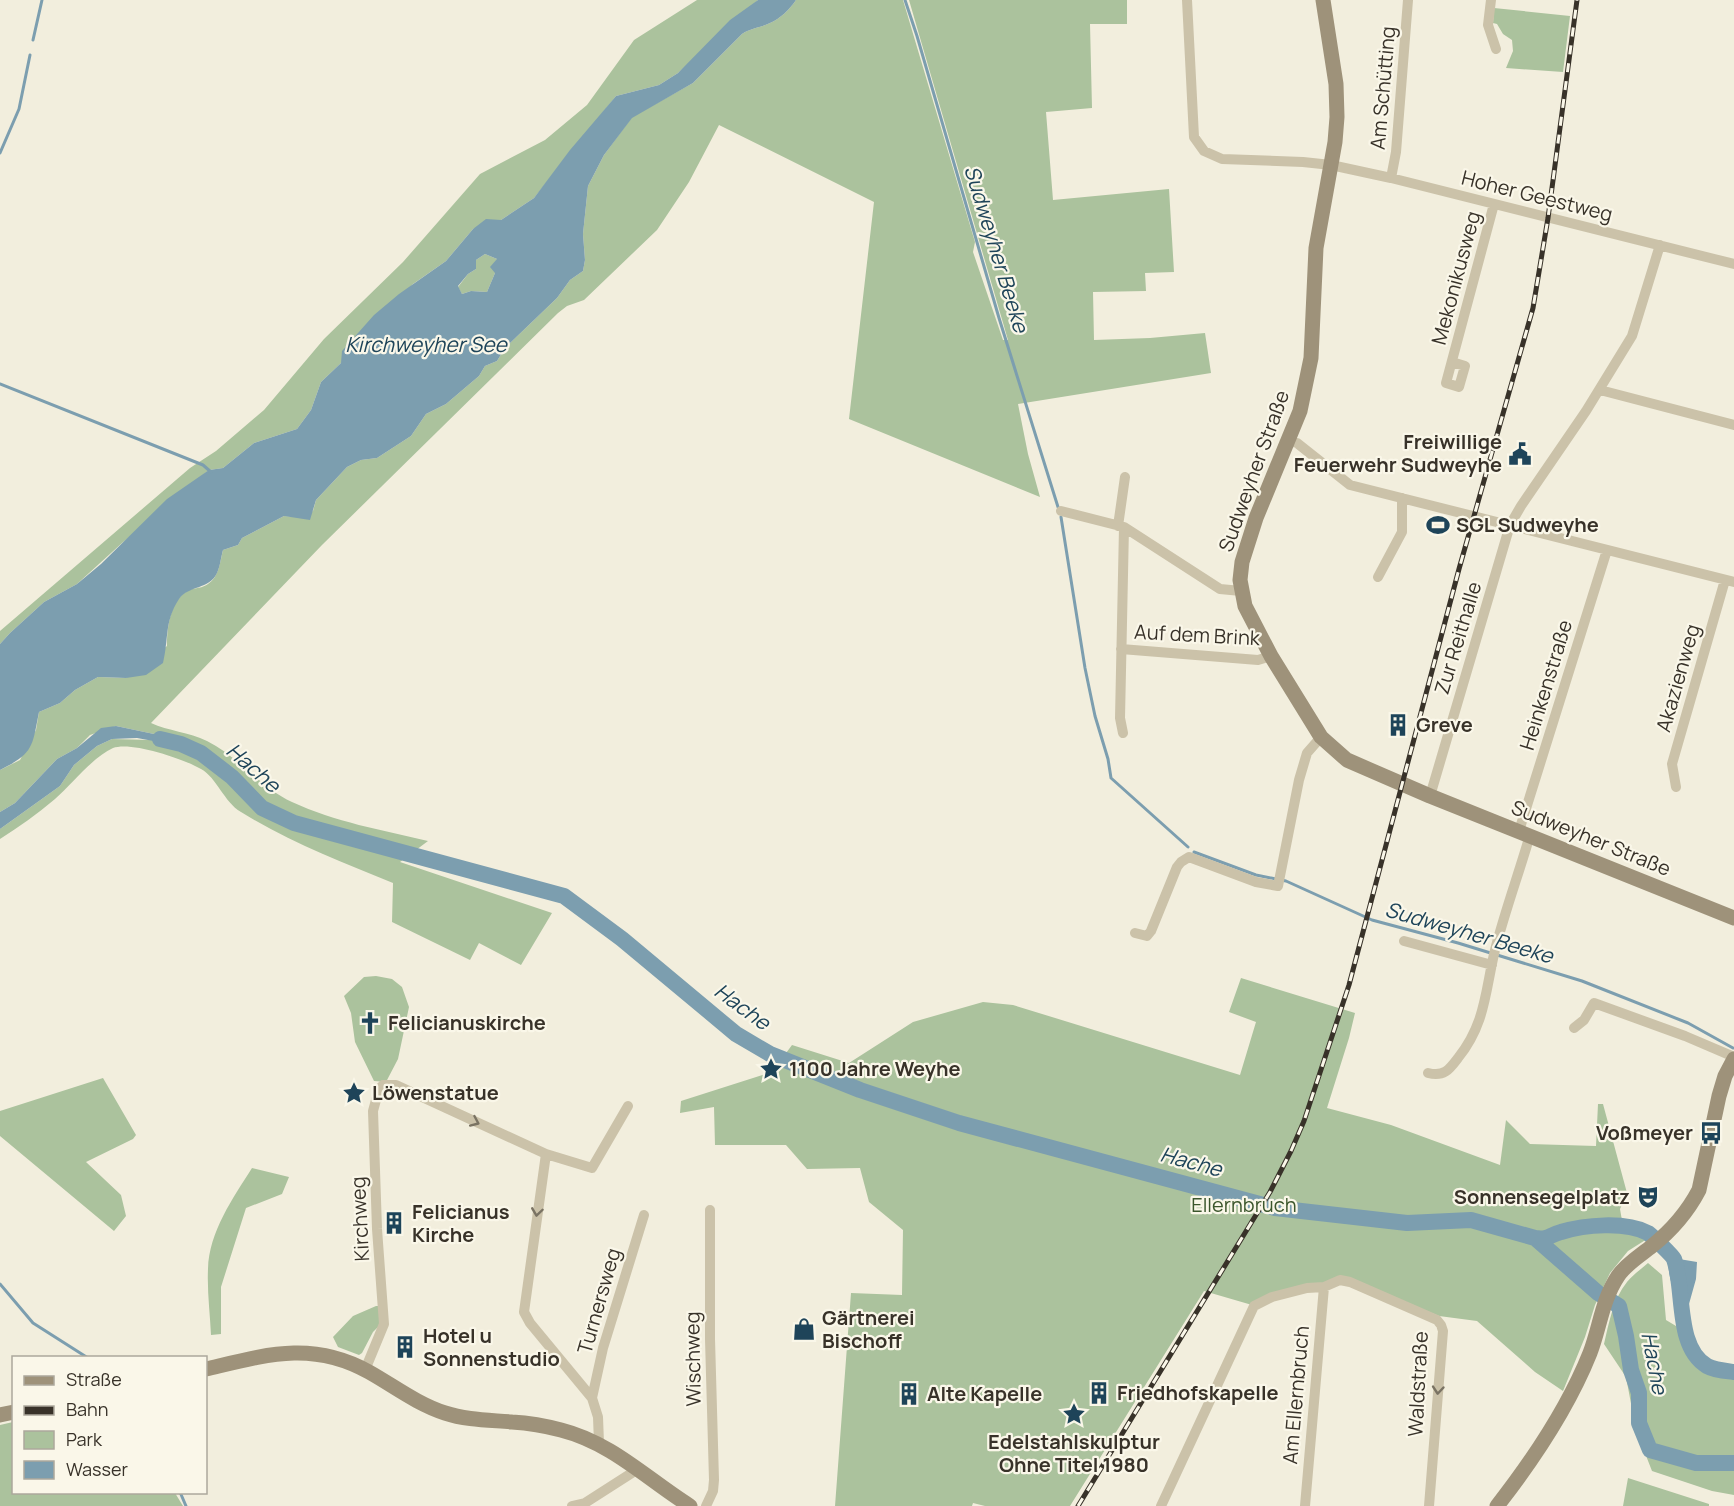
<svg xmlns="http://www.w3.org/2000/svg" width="1734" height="1506" font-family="Manrope,sans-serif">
  <rect width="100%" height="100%" fill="#f2eedd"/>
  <!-- green -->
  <path fill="#abc29d" d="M697,0H758L678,73L659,85L616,96L534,198L501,220L473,229L446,261L413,284L341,363L321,382L311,410L297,429L254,443L223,468L209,470L122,543L77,584L44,602L10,633L0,644V631L190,468L216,451L264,410L324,339L403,262L480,174L545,140L587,105L634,40Z
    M796,0H903L975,242L973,252L1003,340H1008L909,0H1127V24H1090L1092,108L1046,112L1053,200L1169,189L1174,272L1145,273L1146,291L1093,292L1094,340L1150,338L1205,333L1211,373L1018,404L1028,454L1040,497L849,419L874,202L719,125L689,182L657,230L584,300L567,306L558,313L322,545L151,723C168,731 189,732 207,741C239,757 260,787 292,802C335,822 382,830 428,841L400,862L552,913L521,965L479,943L470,960L392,922L393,883C341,862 289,842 241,812C224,802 217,778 201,769C184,759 131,741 113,748C93,757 72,784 55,799C37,814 19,827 0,839V829L60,786L74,765L97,746L112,739L152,740L173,738L116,726L90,735L77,748L57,759L15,803L0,812V770L20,760L36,730L39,712L60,703L75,690L98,677L126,678L167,646C167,628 170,599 189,590C195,588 203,588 208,584C219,577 220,562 223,550L238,545L242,538L284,516L299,517L313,511L316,500L347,467L361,460L377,458L411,436L426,414L446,404L479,376L485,366L497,361L505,348L557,298L570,280L583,271L585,260L583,234L588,186L604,155L632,117L693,83L742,34C751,28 760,28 770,23C780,19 790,9 796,0Z
    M1494,8L1570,16L1563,72L1506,68L1513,51L1512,40L1503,34L1497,24L1493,23Z
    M485,254L497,259L495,273L487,292L471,291L462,294L458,287L468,274L476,269V260Z
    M376,976L392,979L402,987L409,1007L398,1059L386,1082L374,1081L355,1042L351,1013L344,996L364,977Z
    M1241,978L1355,1013L1349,1038L1327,1108L1391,1125L1500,1165L1506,1120L1530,1144L1596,1146L1598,1104H1603L1627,1193L1620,1209L1624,1232L1642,1236L1647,1239L1628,1251L1610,1273L1595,1305L1585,1337L1563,1391L1535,1372L1477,1321L1439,1316L1350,1280L1252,1305L1204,1291L1070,1506H985L973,1503L972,1506H835L851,1293L902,1295L903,1230L869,1202L860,1168L807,1169L786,1145H715L714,1107L680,1113L681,1101L772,1072L792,1045L849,1063L913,1022L983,1002L1013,1005L1240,1075L1256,1022L1229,1012Z
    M103,1078L136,1135L133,1139L86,1162L121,1195L126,1216L114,1231L0,1136V1111Z
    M252,1168L289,1177L282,1194L246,1208L221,1287V1334L211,1335C210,1313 207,1291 208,1269C209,1232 233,1198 252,1168Z
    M1648,1263L1662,1275L1666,1320L1681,1329L1695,1363L1714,1373H1734V1495L1712,1491L1652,1471L1636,1430L1626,1377L1604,1344C1609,1323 1613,1299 1627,1282C1633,1275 1641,1269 1648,1263Z
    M376,1306H379L381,1324L373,1332L362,1353L359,1355L338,1347L333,1337L353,1316Z
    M13,1422L14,1492L175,1493L183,1506H0V1425Z
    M1628,1478L1709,1504V1506H1623Z"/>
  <!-- water -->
  <path fill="#7c9eaf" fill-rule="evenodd" d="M758,0H796C790,9 780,19 770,23C760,28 751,28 742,34L693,83L632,118L604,155L588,186L583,234L585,260L583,271L570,280L557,298L505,348L497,361L485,366L479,376L446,404L426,414L411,436L377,458L361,460L347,467L316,500L310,520L284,516L242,538L238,545L223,550C221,557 220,567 217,573C209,590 189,585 179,599C164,622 169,639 163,663L146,675L126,678L98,677L75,690L60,703L39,712C32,747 34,753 0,770V644L10,633L44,602L77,584L101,564L167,499L209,470L223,468L254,443L297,429L311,410L321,382L341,363L342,351L374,315L399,294L446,261L473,229L486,219L501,220L534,198L570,150L616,96L659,85L678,73L730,20ZM485,254L497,259L490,267L495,273L487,292L471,291L462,294L458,286L468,274L476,269V260Z
    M116,726L173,738L181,744H170L137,738L112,739L97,746L74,765L60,786L0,829V812L15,803L57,759L77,748L101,728Z
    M1673,1258L1697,1262L1696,1279L1689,1304L1678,1302C1673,1288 1667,1274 1669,1259Z"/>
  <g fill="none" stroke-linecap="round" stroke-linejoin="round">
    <!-- stream -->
    <path stroke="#7c9eaf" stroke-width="3" d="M905,0L917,36L999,318L1058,507
      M33,40L42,0
      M0,153L19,109L30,55
      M0,384L203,465L211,472
      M1061,517L1085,668L1095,716L1108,759L1111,778L1188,847
      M1194,852L1256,875L1286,881L1372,920L1458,943L1582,981L1688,1023L1733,1048
      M0,1284L33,1323L88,1358
      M180,1492L186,1506"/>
    <!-- river -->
    <path stroke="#7c9eaf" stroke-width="16" d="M160,739L181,744L201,753L232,777L262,808L294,823L564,896L622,939L736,1034L770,1054L860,1090L959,1123L1275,1208L1407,1223L1471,1220L1535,1238L1598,1293L1619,1306L1626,1336L1631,1370L1639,1393V1423L1650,1450L1696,1463H1734
      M1535,1238C1549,1240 1549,1235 1561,1232C1584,1225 1625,1221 1648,1233C1652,1236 1672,1255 1674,1259C1685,1290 1675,1347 1707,1366C1714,1370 1726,1371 1734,1372"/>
    <!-- street -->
    <path stroke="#cbc2a9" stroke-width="10" d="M1187,0L1194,137L1204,151L1222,159L1303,162L1331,165L1391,178L1734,264
      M1491,0L1488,25L1496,49
      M1391,178L1396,152L1408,0
      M1452,362L1465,366L1459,387L1446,383L1494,204
      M1600,390L1734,425
      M1289,441L1297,443L1350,485L1734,582
      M1061,511L1124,527L1220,589L1241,591
      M1118,526L1125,477
      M1378,577L1402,532V498
      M1121,649L1258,660L1271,656
      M1123,733L1120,718L1124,527
      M1676,787L1672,764L1725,580
      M1430,796L1510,525L1521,506L1586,411L1632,336L1660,245
      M1519,831L1607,550
      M1135,933L1147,936L1151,931L1177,867L1181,862L1189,857L1256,882L1278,886L1299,780L1307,753L1321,737
      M1404,941L1492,965
      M1574,1028L1584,1020L1594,1003L1685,1036L1734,1057
      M1428,1073C1444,1077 1449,1070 1458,1058C1486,1023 1485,991 1495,950C1505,911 1519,873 1530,835
      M546,1154L524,1312L530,1323L592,1398L598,1417L599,1443
      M365,1370L384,1324L377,1229L373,1111L379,1089L383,1085H396L546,1154L592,1168L628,1106
      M592,1398L603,1348L644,1215
      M572,1506L585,1503L638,1469
      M706,1506L713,1491L714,1480L710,1339V1210
      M1161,1506L1254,1306L1272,1297L1307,1288L1324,1287L1340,1280L1350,1282L1437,1320L1441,1325L1443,1331L1429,1506
      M1305,1506L1324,1287"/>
    <!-- secondary -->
    <path stroke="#9e927a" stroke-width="15" d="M1323,0L1336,84L1337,117L1335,142L1316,248L1311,358L1300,411L1256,518L1242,562L1240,580L1245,606L1271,656L1321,737L1347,760L1430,796L1734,918
      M206,1369C265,1355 312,1340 369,1372C394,1386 417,1404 445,1413C466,1420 489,1420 512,1422C528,1423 546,1426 561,1430C612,1443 647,1479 690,1506
      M0,1415L14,1412
      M1497,1506C1533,1460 1568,1408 1590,1353C1600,1327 1602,1300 1618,1276C1626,1264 1641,1255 1652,1246C1672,1230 1687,1213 1699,1190L1719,1096L1725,1076L1734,1059"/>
    <!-- rail casing -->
    <g stroke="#383229" stroke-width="5">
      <path id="rail" d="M1078,1506L1270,1192L1291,1151L1304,1121L1349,985L1459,569L1533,308L1548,218L1577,0"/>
    </g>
    <!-- rail -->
    <use href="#rail" stroke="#faf7e9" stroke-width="3" stroke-dasharray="9" stroke-linecap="butt"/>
  </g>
  <!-- one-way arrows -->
  <defs><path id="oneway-chevron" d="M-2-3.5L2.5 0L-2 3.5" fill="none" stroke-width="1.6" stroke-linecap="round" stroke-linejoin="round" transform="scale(1.5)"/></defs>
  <g stroke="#7a7363">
    <use href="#oneway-chevron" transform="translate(475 1122) rotate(24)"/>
    <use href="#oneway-chevron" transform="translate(537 1212) rotate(98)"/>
    <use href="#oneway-chevron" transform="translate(1438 1390) rotate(95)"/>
  </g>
  <!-- icons -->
  <defs>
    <g id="civic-bare" transform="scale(1.8)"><path d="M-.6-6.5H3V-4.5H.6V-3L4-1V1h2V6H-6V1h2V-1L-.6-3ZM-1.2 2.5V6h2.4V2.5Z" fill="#1e4459" stroke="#faf7e9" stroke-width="2.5" paint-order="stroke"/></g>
    <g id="stadium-bare" transform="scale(1.8)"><path d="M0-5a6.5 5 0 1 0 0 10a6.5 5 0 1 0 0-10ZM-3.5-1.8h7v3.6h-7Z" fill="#1e4459" stroke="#faf7e9" stroke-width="2.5" paint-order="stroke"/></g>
    <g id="building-bare" transform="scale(1.8)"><path d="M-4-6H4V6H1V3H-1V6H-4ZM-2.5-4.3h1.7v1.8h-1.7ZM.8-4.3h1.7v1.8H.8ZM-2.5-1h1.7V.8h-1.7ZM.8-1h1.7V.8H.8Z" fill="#1e4459" stroke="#faf7e9" stroke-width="2.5" paint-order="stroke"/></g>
    <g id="church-bare" transform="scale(1.8)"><path d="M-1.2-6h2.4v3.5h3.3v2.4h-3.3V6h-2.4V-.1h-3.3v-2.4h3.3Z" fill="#1e4459" stroke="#faf7e9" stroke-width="2.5" paint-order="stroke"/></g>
    <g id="sight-bare" transform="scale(1.8)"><path d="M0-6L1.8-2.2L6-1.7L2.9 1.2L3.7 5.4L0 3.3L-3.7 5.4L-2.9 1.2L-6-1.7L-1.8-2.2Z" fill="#1e4459" stroke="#faf7e9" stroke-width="2.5" paint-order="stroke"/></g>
    <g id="bus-bare" transform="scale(1.8)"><path d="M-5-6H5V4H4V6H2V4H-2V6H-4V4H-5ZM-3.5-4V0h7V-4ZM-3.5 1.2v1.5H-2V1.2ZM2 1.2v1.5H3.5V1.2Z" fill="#1e4459" stroke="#faf7e9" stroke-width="2.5" paint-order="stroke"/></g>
    <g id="theatre-bare" transform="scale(1.8)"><path d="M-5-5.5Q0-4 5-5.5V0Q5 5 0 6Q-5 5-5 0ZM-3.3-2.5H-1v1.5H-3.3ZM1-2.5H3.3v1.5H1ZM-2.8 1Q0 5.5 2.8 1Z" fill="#1e4459" stroke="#faf7e9" stroke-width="2.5" paint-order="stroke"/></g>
    <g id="shop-bare" transform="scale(1.8)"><path d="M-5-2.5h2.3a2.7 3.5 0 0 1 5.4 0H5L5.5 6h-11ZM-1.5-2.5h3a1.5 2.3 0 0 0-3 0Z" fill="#1e4459" stroke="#faf7e9" stroke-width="2.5" paint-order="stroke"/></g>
  </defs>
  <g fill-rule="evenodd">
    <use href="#civic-bare" x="1520" y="454"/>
    <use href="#stadium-bare" x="1438" y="525"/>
    <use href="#building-bare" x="1398" y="725"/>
    <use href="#church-bare" x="370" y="1023"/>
    <use href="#sight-bare" x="771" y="1069"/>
    <use href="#sight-bare" x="354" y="1093"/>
    <use href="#bus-bare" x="1711" y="1133"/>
    <use href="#theatre-bare" x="1648" y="1197"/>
    <use href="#building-bare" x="394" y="1223"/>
    <use href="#shop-bare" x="804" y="1329"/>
    <use href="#building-bare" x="405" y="1347"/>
    <use href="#building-bare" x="1099" y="1393"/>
    <use href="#building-bare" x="909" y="1394"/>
    <use href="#sight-bare" x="1074" y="1414"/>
  </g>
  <g text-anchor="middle" stroke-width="4.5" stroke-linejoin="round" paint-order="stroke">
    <!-- street labels -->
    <g font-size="20" fill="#383229" stroke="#faf7e9">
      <text transform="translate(1383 88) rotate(-85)" y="7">Am Schütting</text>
      <text transform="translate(1537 196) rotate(14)" y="7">Hoher Geestweg</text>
      <text transform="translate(1456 278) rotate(-75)" y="7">Mekonikusweg</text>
      <text transform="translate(1254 471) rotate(-70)" y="7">Sudweyher Straße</text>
      <text transform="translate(1197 635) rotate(3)" y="7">Auf dem Brink</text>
      <text transform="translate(1458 638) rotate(-73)" y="7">Zur Reithalle</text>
      <text transform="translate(1678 678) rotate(-74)" y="7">Akazienweg</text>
      <text transform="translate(1546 685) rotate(-73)" y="7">Heinkenstraße</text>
      <text transform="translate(1591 838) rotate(22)" y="7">Sudweyher Straße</text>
      <text transform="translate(360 1219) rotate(-93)" y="7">Kirchweg</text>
      <text transform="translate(599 1301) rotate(-74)" y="7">Turnersweg</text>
      <text transform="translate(693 1359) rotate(-91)" y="7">Wischweg</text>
      <text transform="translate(1418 1384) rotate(-87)" y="7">Waldstraße</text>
      <text transform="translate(1296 1395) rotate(-85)" y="7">Am Ellernbruch</text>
    </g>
    <!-- poi labels -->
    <g font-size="20" font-weight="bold" fill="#383229" stroke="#faf7e9" text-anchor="start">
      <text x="1502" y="449" text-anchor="end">Freiwillige<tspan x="1502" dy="23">Feuerwehr Sudweyhe</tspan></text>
      <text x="1456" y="532">SGL Sudweyhe</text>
      <text x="1416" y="732">Greve</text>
      <text x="388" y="1030">Felicianuskirche</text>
      <text x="789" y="1076">1100 Jahre Weyhe</text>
      <text x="372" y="1100">Löwenstatue</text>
      <text x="1693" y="1140" text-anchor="end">Voßmeyer</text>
      <text x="1630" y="1204" text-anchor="end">Sonnensegelplatz</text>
      <text x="412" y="1219">Felicianus<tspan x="412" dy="23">Kirche</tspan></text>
      <text x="822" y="1325">Gärtnerei<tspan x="822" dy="23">Bischoff</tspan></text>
      <text x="423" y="1343">Hotel u<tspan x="423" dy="23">Sonnenstudio</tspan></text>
      <text x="1117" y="1400">Friedhofskapelle</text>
      <text x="927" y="1401">Alte Kapelle</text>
      <text x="1074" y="1449" text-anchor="middle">Edelstahlskulptur<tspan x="1074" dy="23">Ohne Titel 1980</tspan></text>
    </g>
    <!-- park labels -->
    <g font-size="20" fill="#3b562c" stroke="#faf7e9">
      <text x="1244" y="1212">Ellernbruch</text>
    </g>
    <!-- water labels -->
    <g font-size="21" font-style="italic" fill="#1e4459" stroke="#faf7e9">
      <text transform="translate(996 249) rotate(73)" y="7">Sudweyher Beeke</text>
      <text x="426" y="352">Kirchweyher See</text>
      <text transform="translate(253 768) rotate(41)" y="7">Hache</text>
      <text transform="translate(1469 933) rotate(16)" y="7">Sudweyher Beeke</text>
      <text transform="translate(742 1007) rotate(36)" y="7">Hache</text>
      <text transform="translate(1191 1162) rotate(15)" y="7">Hache</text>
      <text transform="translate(1654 1363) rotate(79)" y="7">Hache</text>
    </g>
  </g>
  <!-- legend -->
  <rect x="12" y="1356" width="195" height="138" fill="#faf7e9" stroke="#aca89c" stroke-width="1.5"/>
  <rect x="24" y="1376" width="30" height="9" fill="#9e927a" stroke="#aca89c" stroke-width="1.5"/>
  <text x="66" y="1386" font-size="18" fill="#383229">Straße</text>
  <rect x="24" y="1406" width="30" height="9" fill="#383229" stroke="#aca89c" stroke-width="1.5"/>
  <text x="66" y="1416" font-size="18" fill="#383229">Bahn</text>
  <rect x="24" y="1431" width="30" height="18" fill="#abc29d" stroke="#aca89c" stroke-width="1.5"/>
  <text x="66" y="1446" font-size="18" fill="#383229">Park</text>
  <rect x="24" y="1461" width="30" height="18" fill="#7c9eaf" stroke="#aca89c" stroke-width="1.5"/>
  <text x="66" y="1476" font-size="18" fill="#383229">Wasser</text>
</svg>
